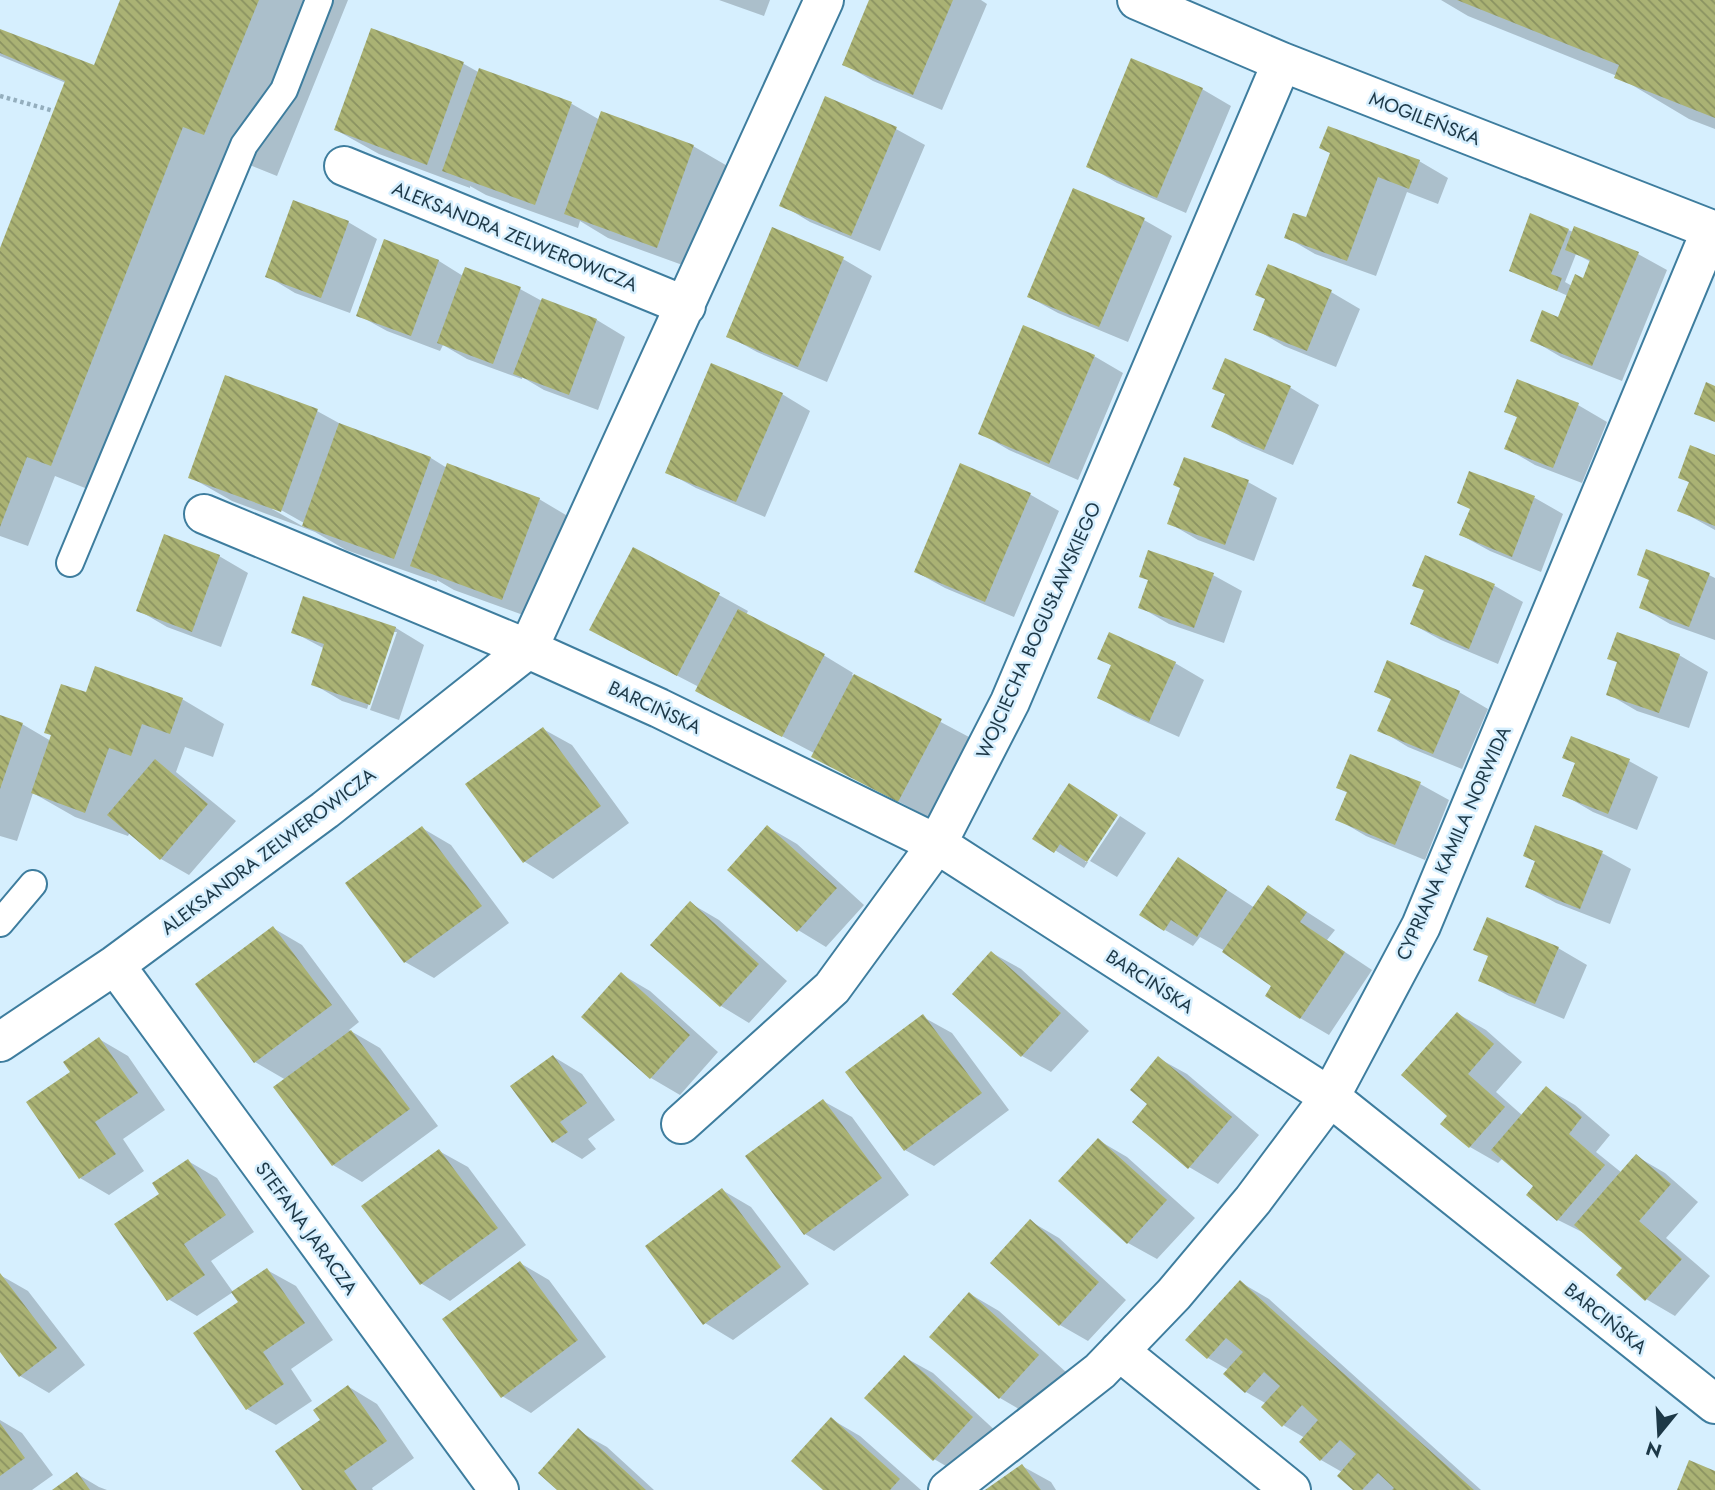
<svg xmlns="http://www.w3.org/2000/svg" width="1715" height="1490" font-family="Jost,sans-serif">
  <defs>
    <pattern id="building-back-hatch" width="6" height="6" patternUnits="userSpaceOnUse" patternTransform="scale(1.75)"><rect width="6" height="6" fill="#aab274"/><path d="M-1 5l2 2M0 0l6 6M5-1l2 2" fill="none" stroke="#8a9261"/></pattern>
  </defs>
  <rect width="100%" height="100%" fill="#d6effe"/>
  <!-- shadow -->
  <path fill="#0003" fill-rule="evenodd" d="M122,0H348L277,176L237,160L105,496L55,476L28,546L0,536V253L66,83L0,56V31L95,68Z
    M719,0H770L764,16Z
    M871,0H981L987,4L942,110L873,81L844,64Z
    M1441,0H1715V129L1689,119L1617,76L1468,16Z
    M372,31L464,64L480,73V71L572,104L600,120L693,146L736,171L699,271L608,238L580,221L578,228L486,195L470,186V188L379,154L336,130Z
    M1202,89L1231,106L1186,213L1117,183L1088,166Z
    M896,129L925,145L880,251L810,222L782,205Z
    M1331,153L1419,161L1448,178L1438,204L1407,192L1376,276L1315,254L1286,237L1307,220Z
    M1144,220L1172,236L1128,342L1058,313L1029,297Z
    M348,222L377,239L350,313L295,293L267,276Z
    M1568,230L1638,254L1667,270L1622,381L1561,357L1532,340L1559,319L1568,296L1511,270ZM1576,254L1591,262L1584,280L1572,286L1565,282Z
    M385,242L439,261L463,276L520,289L542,301L597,320L625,337L598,410L544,390L522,377V379L467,359L443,345L440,351L387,331L358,315Z
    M843,259L872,276L827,382L757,352L728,336Z
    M1331,292L1360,309L1336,367L1284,346L1255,329L1267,300Z
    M1094,356L1123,373L1078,480L1009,450L980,433Z
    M1226,361L1291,388L1319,405L1293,465L1242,443L1213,426L1227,395L1214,388Z
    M782,394L810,411L765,517L696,488L667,472Z
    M1578,405L1607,422L1582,483L1535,465L1506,448L1518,418L1506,411Z
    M317,411L348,428L431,458L447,468L539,499L581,524L545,623L454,590L437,580V582L346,550L315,532L232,501L190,477ZM274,506L304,523V527L272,509Z
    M1715,457V530L1679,510L1690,483L1680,477Z
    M961,465L1031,495L1059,511L1014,617L945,588L916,572Z
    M1470,473L1535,498L1563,514L1541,572L1490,551L1461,535L1471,510Z
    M1248,482L1277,498L1254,561L1198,540L1169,523L1182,488Z
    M219,556L248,573L221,647L167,627L138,610Z
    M1426,558L1495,586L1523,602L1498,664L1441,640L1412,624L1425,591L1414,585Z
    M1639,574L1709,575L1715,578V640L1670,624L1641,607L1651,581Z
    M1213,575L1242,591L1224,643L1169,624L1140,607Z
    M719,595L748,611L746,615L825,656L853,673L852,675L969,737L928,817L842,772L814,753L726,707L699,687L620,646Z
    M304,598L396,628L424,645L399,720L370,710L397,632H393L367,709L342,701L313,684L325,649L293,632Z
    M1679,655L1708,672L1689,728L1637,711L1608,694L1618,663L1609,658Z
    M1099,658L1175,663L1204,680L1179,737L1128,714L1099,698L1112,666Z
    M1377,691L1459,692L1488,709L1462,769L1408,747L1380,730L1392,700Z
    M87,695L182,699L224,724L213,757L185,747L176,772L236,821L189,875L161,859L130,832L128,836L75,817L33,793L17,841L0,836V717L22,724L51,741L53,736L46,732Z
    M543,729L572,745L629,823L553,879L525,862L467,785Z
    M1564,757L1629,761L1658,777L1637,830L1593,812L1564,795L1577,764Z
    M1420,784L1449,800L1425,860L1366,836L1337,819L1348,793L1338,788Z
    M1069,785L1117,814L1085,862H1088L1084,868L1035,838Z
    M1120,816L1146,833L1117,877L1090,861Z
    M768,827L797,844L864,905L826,947L798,930Z
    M422,828L451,845L509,923L434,978L405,962Z
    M1602,853L1631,869L1610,924L1556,903L1527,887L1536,862L1525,856Z
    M1179,859L1255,908L1268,887L1335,930L1327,940L1372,970L1329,1035L1300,1018L1274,985L1225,951L1200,937L1193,946L1165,930Z
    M690,903L719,920L787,981L749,1023L721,1006Z
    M273,928L302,945L359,1022L349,1030L380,1048L438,1126L362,1182L333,1165L276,1088L286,1080L255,1062Z
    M1558,948L1587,965L1564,1019L1509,996L1480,980Z
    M992,953L1021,969L1089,1031L1051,1072L1022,1056Z
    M621,974L650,991L718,1052L680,1095L651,1078L583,1016Z
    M1458,1014L1486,1030L1522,1062L1496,1092L1523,1116L1546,1088L1575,1105L1610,1135L1596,1152L1622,1173L1636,1156L1665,1173L1698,1202L1666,1238L1710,1276L1675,1316L1646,1299L1625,1268L1588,1235L1558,1220L1528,1194L1535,1185L1503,1158L1498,1163L1470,1147L1450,1116Z
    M923,1017L952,1033L1009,1110L934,1166L905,1150Z
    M99,1039L128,1056L165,1110L123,1139L144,1171L109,1195L80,1178L73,1073Z
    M554,1057L582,1074L615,1120L588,1139L596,1149L582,1159L553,1142Z
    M1158,1058L1187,1074L1259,1135L1218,1184L1189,1167Z
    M823,1101L852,1117L909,1195L834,1251L805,1234Z
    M1098,1140L1127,1157L1195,1218L1157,1259L1128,1243L1060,1181Z
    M439,1151L468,1167L526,1245L450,1301L422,1284L364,1207Z
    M188,1161L217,1178L254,1232L211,1261L233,1292L197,1316L168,1299L161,1194Z
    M722,1190L751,1207L809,1284L733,1340L705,1323Z
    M1030,1221L1059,1238L1126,1300L1088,1341L1060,1325Z
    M520,1263L549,1280L606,1357L531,1413L502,1396Z
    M267,1270L296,1286L333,1340L291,1369L312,1401L276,1425L247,1409L240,1303Z
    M0,1275L28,1291L85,1365L49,1393L20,1376L0,1349Z
    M1240,1282L1269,1299L1481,1490H1355L1342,1472L1321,1460L1305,1438L1283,1425L1267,1404L1246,1392L1229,1370L1208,1358L1188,1340Z
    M970,1294L999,1311L1067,1373L1029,1415L1000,1398Z
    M904,1357L933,1373L1000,1435L963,1476L934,1459Z
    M349,1387L377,1404L414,1458L372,1488L373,1490H304L322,1421Z
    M831,1419L860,1436L921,1490H826Z
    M0,1420L22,1433L53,1475L32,1490H0Z
    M578,1431L607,1447L654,1490H560Z
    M1022,1466L1051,1482L1056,1490H988Z
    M77,1474L99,1487L107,1490H55Z"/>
  <!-- building -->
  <path fill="url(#building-back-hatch)" d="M120,0H259L204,135L183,127L51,466L27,457L0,527V248L65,81L0,53V29L94,65Z
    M869,0H953L913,95L842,65Z
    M1457,0H1715V118L1614,78L1619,65Z
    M371,28L464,62L427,165L334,130Z
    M1131,58L1203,88L1157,198L1086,167Z
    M479,68L572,102L535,205L442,171Z
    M825,96L897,127L851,236L779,206Z
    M601,111L694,145L657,248L564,214Z
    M1328,126L1420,160L1409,189L1378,177L1347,261L1284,238L1293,213L1306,217L1330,153L1319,148Z
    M1073,188L1145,218L1099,327L1027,297Z
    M293,200L349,221L321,298L265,277Z
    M1530,213L1569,229L1551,274L1562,278L1557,291L1509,271Z
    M1574,226L1639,252L1592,366L1530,341L1542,310L1558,317L1575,274L1583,278L1590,260L1565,250Z
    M772,227L844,257L798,367L726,337Z
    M384,239L439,260L411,336L356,316Z
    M1268,264L1332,290L1307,351L1253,330L1265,299L1255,295Z
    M465,267L521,287L493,364L437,343Z
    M542,298L597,319L569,395L513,374Z
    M1023,325L1095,355L1049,464L978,434Z
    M1225,358L1291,386L1264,450L1211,427L1225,394L1212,389Z
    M711,363L783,393L736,502L665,473Z
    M225,375L318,409L281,512L188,478Z
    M1517,379L1579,403L1553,468L1504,449L1517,417L1504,412Z
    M1706,382L1715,386V422L1694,414Z
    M339,423L431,457L394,559L302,526Z
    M1690,445L1715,455V526L1677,511L1689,482L1678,478Z
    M1184,457L1249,480L1225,545L1167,524L1180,488L1173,485Z
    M447,463L540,498L502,600L410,566Z
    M960,463L1031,493L985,602L914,572Z
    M1469,471L1535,496L1512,557L1459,535L1470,509L1457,503Z
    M164,534L220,555L192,632L136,611Z
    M633,547L720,593L677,676L589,630Z
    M1646,549L1710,573L1689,627L1639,608L1649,580L1637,575Z
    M1148,550L1214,573L1194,628L1138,608L1148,580L1139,577Z
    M1425,555L1495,584L1469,649L1410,624L1424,590L1412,586Z
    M303,596L396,627L370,705L311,685L324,644L291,633Z
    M738,609L825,654L782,737L695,691Z
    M1109,632L1176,662L1149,722L1097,698L1111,665L1097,659Z
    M1617,632L1680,654L1659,713L1606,695L1617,662L1607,659Z
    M1387,660L1460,691L1433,754L1377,731L1391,699L1374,692Z
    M95,666L183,698L170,734L142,724L131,756L109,748L85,813L31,793L51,735L44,733L61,684L86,692Z
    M854,674L942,719L898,802L811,757Z
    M0,715L23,723L0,789Z
    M543,727L601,806L523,863L465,784Z
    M1571,736L1630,759L1608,814L1562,796L1575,763L1562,758Z
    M1350,754L1421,782L1395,845L1335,820L1347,792L1336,788Z
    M155,759L208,804L160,860L107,815Z
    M1069,783L1118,815L1087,862L1060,844L1054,853L1032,839Z
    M767,825L837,888L797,932L727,870Z
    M1535,825L1603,851L1580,909L1525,887L1535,861L1523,856Z
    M422,826L482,906L404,963L345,883Z
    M1178,857L1227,890L1197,937L1171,920L1164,931L1139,915Z
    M1268,885L1307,912L1300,922L1345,952L1300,1019L1265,996L1271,986L1222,952Z
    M690,901L759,964L720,1007L650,945Z
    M1487,917L1559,947L1535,1004L1478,981L1488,956L1473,950Z
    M273,926L332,1005L254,1063L195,984Z
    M991,951L1061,1013L1021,1057L952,994Z
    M621,972L690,1035L650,1079L581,1017Z
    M1457,1012L1494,1044L1468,1074L1505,1107L1469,1148L1440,1124L1447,1116L1401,1075Z
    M923,1014L982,1093L904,1151L845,1072Z
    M351,1030L410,1109L332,1166L273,1087Z
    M99,1037L138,1093L95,1122L116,1154L79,1179L26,1102L70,1072L63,1062Z
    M553,1055L587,1103L560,1122L568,1132L552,1143L510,1086Z
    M1158,1056L1232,1117L1188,1169L1132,1122L1147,1104L1130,1090Z
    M1546,1086L1582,1117L1569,1134L1605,1165L1557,1221L1526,1195L1533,1186L1491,1150Z
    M823,1099L882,1178L804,1235L745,1156Z
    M1098,1138L1167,1200L1127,1244L1058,1181Z
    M439,1149L498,1228L420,1285L361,1206Z
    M1636,1154L1671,1184L1639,1221L1682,1259L1645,1301L1616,1275L1622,1268L1574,1225Z
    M188,1159L226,1215L184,1244L205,1275L167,1301L114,1224L159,1194L152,1183Z
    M722,1188L781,1267L703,1325L645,1246Z
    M1030,1219L1099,1282L1059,1326L990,1263Z
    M520,1261L578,1340L501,1398L442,1319Z
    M267,1268L305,1323L263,1352L284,1384L246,1410L193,1333L238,1302L231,1292Z
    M0,1273L57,1348L19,1377L0,1352Z
    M1240,1280L1277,1314L1474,1490H1392L1394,1488L1378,1473L1362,1490H1353L1337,1476L1356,1454L1340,1440L1320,1461L1299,1442L1318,1420L1302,1405L1282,1427L1261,1407L1280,1386L1264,1372L1245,1393L1223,1374L1243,1352L1226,1338L1207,1359L1185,1340Z
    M969,1292L1039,1355L999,1399L929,1337Z
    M904,1355L973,1417L933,1461L864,1398Z
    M348,1385L387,1441L344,1471L357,1490H302L275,1451L320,1420L313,1410Z
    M831,1417L900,1479L890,1490H823L791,1461Z
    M0,1423L25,1458L0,1476Z
    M578,1428L646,1490H557L538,1473Z
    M1689,1460L1715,1471V1490H1677Z
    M1022,1464L1041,1490H985Z
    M77,1472L90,1490H52Z"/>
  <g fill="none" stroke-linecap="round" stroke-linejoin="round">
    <!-- lane casing -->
    <g stroke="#3e7d9e" stroke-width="30">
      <path id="lane" d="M70,563L244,145L284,90L319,0
        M0,923L33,884"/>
    </g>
    <!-- street casing -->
    <g stroke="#3e7d9e" stroke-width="42">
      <path id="street" d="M1137,0L1282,62L1715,231
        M344,166L686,306
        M204,514L528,649L659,708L937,844L1330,1097L1715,1404
        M115,965L499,1490
        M0,1042L115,965L325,810L528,649L824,0
        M681,1124L832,988L937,844L1010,702L1282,62
        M1119,1351L1291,1490
        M948,1490L1100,1371L1174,1294L1253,1200L1330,1097L1421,926L1711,230"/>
    </g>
    <!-- path -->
    <path stroke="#94aebd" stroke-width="4.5" stroke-dasharray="3.5 3.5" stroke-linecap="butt" d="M0,96L54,111"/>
    <!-- lane -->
    <use href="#lane" stroke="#fff" stroke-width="26"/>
    <!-- street -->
    <use href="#street" stroke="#fff" stroke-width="38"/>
  </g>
  <g text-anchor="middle" stroke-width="5" stroke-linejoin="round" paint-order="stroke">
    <!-- street labels -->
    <g font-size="19" fill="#1d3847" stroke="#d6effe">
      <text transform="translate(1425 118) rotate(21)" y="7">MOGILEŃSKA</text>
      <text transform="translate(515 236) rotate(22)" y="7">ALEKSANDRA ZELWEROWICZA</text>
      <text transform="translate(1038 630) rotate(-66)" y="7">WOJCIECHA BOGUSŁAWSKIEGO</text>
      <text transform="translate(655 707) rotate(25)" y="7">BARCIŃSKA</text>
      <text transform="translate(1453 843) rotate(-66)" y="7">CYPRIANA KAMILA NORWIDA</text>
      <text transform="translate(268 851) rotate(-37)" y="7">ALEKSANDRA ZELWEROWICZA</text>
      <text transform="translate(1150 981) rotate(33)" y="7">BARCIŃSKA</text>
      <text transform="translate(307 1228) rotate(54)" y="7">STEFANA JARACZA</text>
      <text transform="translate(1606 1318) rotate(39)" y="7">BARCIŃSKA</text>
    </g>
  </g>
  <!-- north arrow -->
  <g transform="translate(1659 1434) rotate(198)" stroke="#d6effe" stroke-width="5" paint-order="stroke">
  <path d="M0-5L12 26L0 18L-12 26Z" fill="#1d3847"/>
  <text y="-10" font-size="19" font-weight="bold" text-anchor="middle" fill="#1d3847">N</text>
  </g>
</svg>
